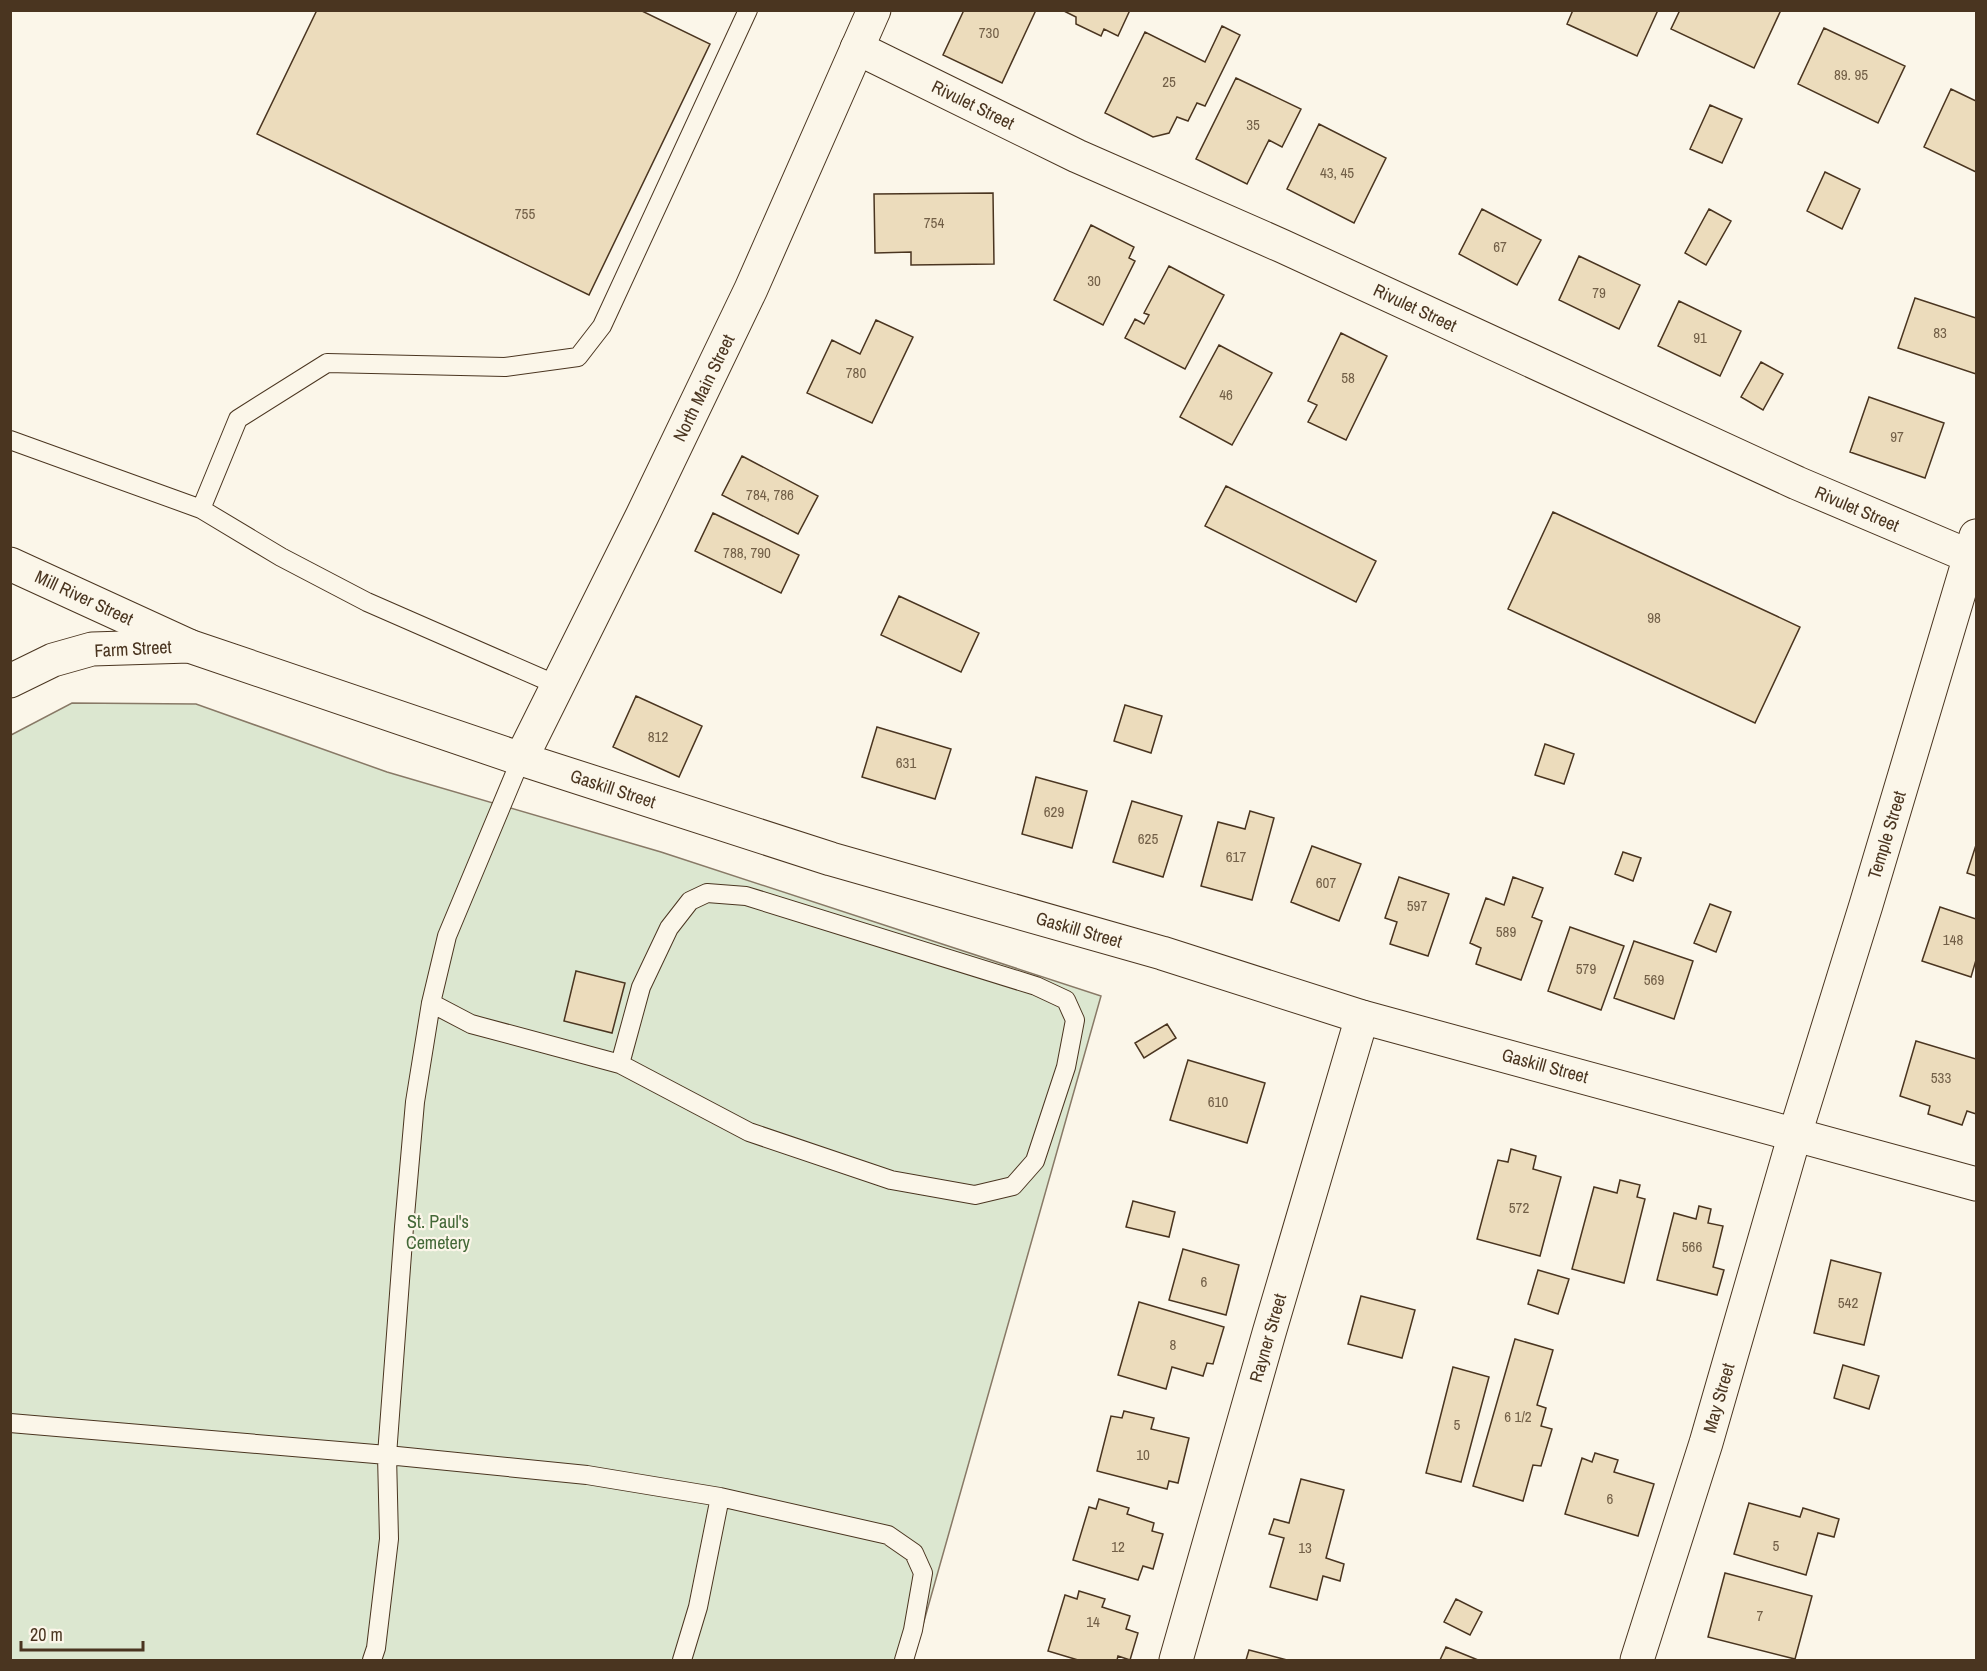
<svg xmlns="http://www.w3.org/2000/svg" width="1987" height="1671" font-family="'Archivo Narrow',sans-serif">
  <rect width="100%" height="100%" fill="#fbf6e9"/>
  <!-- green -->
  <path fill="#dce7d0" stroke="#887966" stroke-width="1.5" d="M72,703L196,704L387,772L661,852L1101,996L913,1660H11V735Z"/>
  <!-- building -->
  <path fill="#ecdcbc" stroke="#4a3520" stroke-width="1.5" d="M317,10H640L710,44L589,295L257,134Z
    M964,10H1036L1002,83L943,55Z
    M1062,10H1130L1118,36L1104,29L1101,36L1076,24V17Z
    M1573,10H1658L1637,56L1567,24Z
    M1680,10H1781L1754,68L1671,29Z
    M1222,26L1240,35L1205,106L1197,103L1188,121L1177,117L1169,133L1153,137L1105,113L1145,32L1205,62Z
    M1824,28L1905,66L1878,123L1798,84Z
    M1236,78L1301,109L1282,147L1269,140L1247,184L1196,159Z
    M1951,89L1976,101V172L1924,147Z
    M1710,105L1742,119L1722,163L1690,149Z
    M1319,124L1386,158L1354,223L1287,189Z
    M1825,172L1860,189L1842,229L1807,211Z
    M993,193L994,264L911,265V252L875,253L874,194Z
    M1482,209L1541,240L1517,285L1459,254Z
    M1709,209L1731,221L1706,265L1685,253Z
    M1091,225L1134,247L1129,258L1135,261L1103,325L1054,300Z
    M1579,256L1640,285L1619,329L1559,300Z
    M1169,266L1224,295L1185,369L1125,338L1135,319L1144,324L1149,315L1144,313Z
    M1915,298L1976,318V374L1898,348Z
    M1679,301L1741,331L1720,376L1658,346Z
    M876,320L913,337L872,423L807,393L832,340L860,354Z
    M1341,333L1387,356L1346,440L1308,422L1317,405L1308,401Z
    M1219,345L1272,373L1232,445L1180,417Z
    M1761,362L1783,374L1763,410L1741,397Z
    M1869,397L1944,423L1925,478L1850,452Z
    M742,456L818,496L798,534L722,495Z
    M1226,486L1376,561L1356,602L1205,526Z
    M1553,512L1800,627L1755,723L1508,609Z
    M713,513L799,555L781,593L695,551Z
    M899,596L979,633L961,672L881,635Z
    M636,696L702,726L679,777L613,747Z
    M1125,705L1162,716L1151,753L1114,741Z
    M877,727L951,749L935,799L862,777Z
    M1545,744L1574,754L1564,784L1535,775Z
    M1036,777L1087,791L1072,848L1022,834Z
    M1132,801L1182,816L1163,877L1113,862Z
    M1250,811L1274,818L1252,900L1201,886L1218,822L1245,829Z
    M1976,845V876L1967,873Z
    M1312,846L1361,864L1339,921L1291,902Z
    M1623,852L1641,858L1633,881L1615,874Z
    M1399,877L1449,894L1428,956L1390,944L1397,922L1385,918Z
    M1513,877L1543,888L1532,917L1542,921L1521,980L1476,964L1481,948L1470,943L1486,898L1504,905Z
    M1710,904L1731,912L1716,952L1694,943Z
    M1940,907L1976,919V960L1971,977L1922,961Z
    M1570,927L1624,946L1601,1010L1548,991Z
    M1634,941L1693,961L1674,1019L1614,998Z
    M576,971L625,983L612,1033L564,1021Z
    M1167,1024L1176,1038L1144,1058L1135,1043Z
    M1916,1041L1976,1059V1114L1967,1111L1962,1125L1928,1114L1930,1106L1900,1096Z
    M1188,1060L1265,1083L1247,1143L1170,1120Z
    M1511,1149L1536,1156L1533,1169L1561,1177L1540,1256L1477,1239L1498,1160L1508,1162Z
    M1620,1180L1640,1185L1637,1197L1645,1199L1624,1283L1572,1269L1594,1187L1617,1193Z
    M1133,1201L1175,1212L1169,1237L1126,1227Z
    M1699,1206L1711,1209L1708,1223L1723,1226L1713,1267L1724,1270L1717,1295L1657,1280L1674,1213L1696,1219Z
    M1183,1249L1239,1265L1226,1315L1169,1300Z
    M1831,1260L1881,1273L1864,1345L1814,1333Z
    M1538,1270L1569,1279L1558,1314L1528,1304Z
    M1361,1296L1415,1310L1402,1358L1348,1344Z
    M1139,1302L1224,1327L1213,1364L1207,1363L1203,1376L1172,1367L1166,1389L1118,1375Z
    M1515,1339L1553,1350L1537,1405L1546,1408L1541,1426L1552,1429L1541,1466L1533,1465L1523,1501L1473,1486Z
    M1843,1365L1879,1376L1869,1409L1834,1398Z
    M1453,1367L1489,1377L1461,1482L1426,1473Z
    M1124,1411L1154,1418L1151,1429L1189,1438L1178,1483L1169,1481L1167,1489L1097,1471L1111,1416L1122,1418Z
    M1595,1453L1618,1460L1614,1472L1654,1484L1638,1536L1565,1514L1582,1458L1592,1462Z
    M1301,1479L1344,1490L1326,1558L1344,1564L1340,1581L1323,1576L1317,1600L1270,1587L1284,1538L1269,1534L1274,1519L1289,1523Z
    M1099,1499L1129,1508L1127,1514L1154,1523L1152,1531L1163,1534L1153,1569L1143,1566L1138,1580L1073,1560L1089,1507L1096,1509Z
    M1749,1503L1800,1517L1803,1508L1839,1519L1834,1537L1818,1533L1806,1575L1734,1554Z
    M1725,1573L1812,1596L1795,1659L1708,1637Z
    M1079,1591L1105,1599L1102,1607L1130,1616L1126,1629L1138,1633L1130,1660L1118,1656L1117,1660H1078L1048,1651L1065,1595L1077,1599Z
    M1456,1599L1482,1612L1470,1635L1444,1622Z
    M1446,1647L1478,1660H1440Z
    M1249,1650L1287,1660H1246Z"/>
  <g fill="none" stroke-linecap="round" stroke-linejoin="round">
    <!-- lane casing -->
    <g stroke="#4a3520" stroke-width="20">
      <path id="lane" d="M10,440L201,509L281,557L367,602L557,685
        M201,509L238,419L327,363L505,367L578,357L602,326L748,10
        M521,759L447,936L431,1003L415,1102L404,1227L387,1455L587,1475L720,1497L888,1535L914,1553L923,1573L913,1630L904,1660
        M431,1003L471,1024L620,1064L749,1132L891,1180L975,1195L1013,1186L1035,1161L1066,1067L1075,1020L1066,1000L1036,986L746,896L707,893L690,901L669,928L641,987L620,1064
        M10,1423L387,1455L389,1539L376,1648L372,1660
        M682,1660L698,1607L720,1497"/>
    </g>
    <!-- street casing -->
    <g stroke="#4a3520" stroke-width="35">
      <path id="street" d="M857,48L1077,156L1282,246L1797,483L1976,559
        M10,564L189,646
        M1176,1660L1269,1333L1362,1017
        M1637,1660L1706,1443L1795,1134L1866,905L1976,536"/>
    </g>
    <!-- secondary casing -->
    <g stroke="#4a3520" stroke-width="35">
      <path id="secondary" d="M10,681L53,660L92,649L189,646L521,759L831,859L1162,953L1362,1017L1976,1184
        M521,759L642,516L751,289L874,10"/>
    </g>
    <!-- lane -->
    <use href="#lane" stroke="#fbf6e9" stroke-width="18"/>
    <!-- street -->
    <use href="#street" stroke="#fbf6e9" stroke-width="33"/>
    <!-- secondary -->
    <use href="#secondary" stroke="#fbf6e9" stroke-width="33"/>
  </g>
  <g text-anchor="middle" stroke-width="4.5" stroke-linejoin="round" paint-order="stroke">
    <!-- number labels -->
    <g font-size="15" fill="#725f47">
      <text x="989" y="38">730</text>
      <text x="1851" y="80">89. 95</text>
      <text x="1169" y="87">25</text>
      <text x="1253" y="130">35</text>
      <text x="1337" y="178">43, 45</text>
      <text x="525" y="219">755</text>
      <text x="934" y="228">754</text>
      <text x="1500" y="252">67</text>
      <text x="1094" y="286">30</text>
      <text x="1599" y="298">79</text>
      <text x="1940" y="338">83</text>
      <text x="1700" y="343">91</text>
      <text x="856" y="378">780</text>
      <text x="1348" y="383">58</text>
      <text x="1226" y="400">46</text>
      <text x="1897" y="442">97</text>
      <text x="770" y="500">784, 786</text>
      <text x="747" y="558">788, 790</text>
      <text x="1654" y="623">98</text>
      <text x="658" y="742">812</text>
      <text x="906" y="768">631</text>
      <text x="1054" y="817">629</text>
      <text x="1148" y="844">625</text>
      <text x="1236" y="862">617</text>
      <text x="1326" y="888">607</text>
      <text x="1417" y="911">597</text>
      <text x="1506" y="937">589</text>
      <text x="1953" y="945">148</text>
      <text x="1586" y="974">579</text>
      <text x="1654" y="985">569</text>
      <text x="1941" y="1083">533</text>
      <text x="1218" y="1107">610</text>
      <text x="1519" y="1213">572</text>
      <text x="1692" y="1252">566</text>
      <text x="1204" y="1287">6</text>
      <text x="1848" y="1308">542</text>
      <text x="1173" y="1350">8</text>
      <text x="1518" y="1422">6 1/2</text>
      <text x="1457" y="1430">5</text>
      <text x="1143" y="1460">10</text>
      <text x="1610" y="1504">6</text>
      <text x="1776" y="1551">5</text>
      <text x="1118" y="1552">12</text>
      <text x="1305" y="1553">13</text>
      <text x="1760" y="1621">7</text>
      <text x="1093" y="1627">14</text>
    </g>
    <!-- street labels -->
    <g font-size="18" fill="#4a3520" stroke="#fbf6e9">
      <text transform="translate(973 105) rotate(26)" y="6">Rivulet Street</text>
      <text transform="translate(1415 308) rotate(25)" y="6">Rivulet Street</text>
      <text transform="translate(704 388) rotate(-64)" y="6">North Main Street</text>
      <text transform="translate(1857 509) rotate(23)" y="6">Rivulet Street</text>
      <text transform="translate(84 598) rotate(25)" y="6">Mill River Street</text>
      <text transform="translate(133 649) rotate(-3)" y="6">Farm Street</text>
      <text transform="translate(613 789) rotate(18)" y="6">Gaskill Street</text>
      <text transform="translate(1887 835) rotate(-73)" y="6">Temple Street</text>
      <text transform="translate(1079 930) rotate(16)" y="6">Gaskill Street</text>
      <text transform="translate(1545 1066) rotate(15)" y="6">Gaskill Street</text>
      <text transform="translate(1268 1338) rotate(-74)" y="6">Rayner Street</text>
      <text transform="translate(1719 1398) rotate(-74)" y="6">May Street</text>
    </g>
    <!-- park labels -->
    <g font-size="18" fill="#436837" stroke="#fbf6e9">
      <text x="438" y="1228">St. Paul's<tspan x="438" dy="21">Cemetery</tspan></text>
    </g>
  </g>
  <!-- border -->
  <rect width="1987" height="1671" fill="none" stroke="#4a3520" stroke-width="24"/>
  <!-- scale -->
  <path d="M21 1641v9h122v-9" fill="none" stroke="#4a3520" stroke-width="3"/>
  <text x="30" y="1641" font-size="18" fill="#4a3520" stroke="#fbf6e9" stroke-width="4.5" paint-order="stroke">20 m</text>
</svg>
